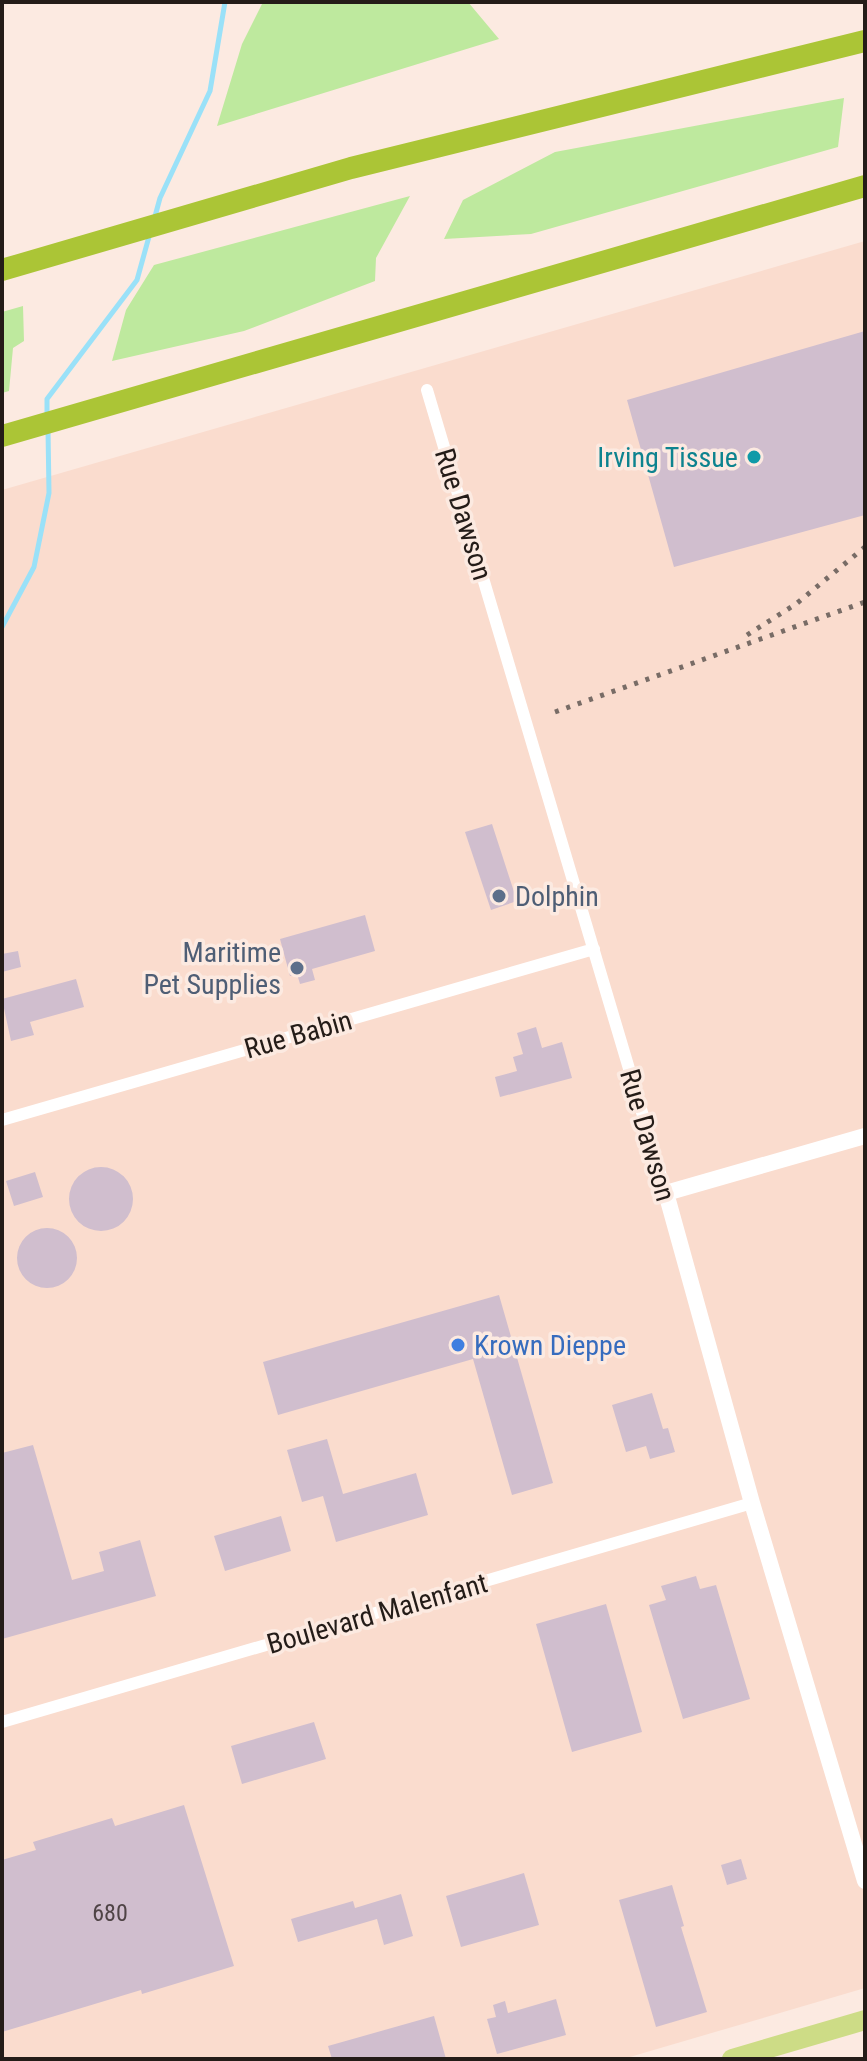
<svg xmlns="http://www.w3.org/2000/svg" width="867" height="2061" font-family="'Roboto Condensed',sans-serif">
  <rect width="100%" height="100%" fill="#fceae1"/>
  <!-- built -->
  <path fill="#fadcce" d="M865,241V1988L623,2059H2V490Z"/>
  <!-- green -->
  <path fill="#bee99e" d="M263,2H468L499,39L217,126L242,44Z
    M844,98L838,147L531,234L444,239L463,200L555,152Z
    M410,196L376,258L375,281L244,331L112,361L126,310L154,265Z
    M23,306L24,341L13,348L9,391L2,393V312Z"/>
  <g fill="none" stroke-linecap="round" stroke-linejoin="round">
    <!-- stream -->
    <path stroke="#9ae1f8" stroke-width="5" d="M154,220L160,198L210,91L225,2
      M47,416V399L137,280L150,233
      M2,627L34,567L49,493L48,429"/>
  </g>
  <!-- building -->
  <path fill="#d0bece" d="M865,331V515L674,567L627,400Z
    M492,824L517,901L491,910L465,832Z
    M365,915L375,951L312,969L315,980L300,984L297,974L290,976L280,939Z
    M18,951L21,967L2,972V954Z
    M76,979L84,1007L30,1022L34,1035L11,1041L2,999Z
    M536,1027L542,1048L562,1042L572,1078L500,1097L495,1077L517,1071L513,1057L523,1054L517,1033Z
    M69 1199a32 32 0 1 1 64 0a32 32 0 1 1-64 0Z
    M35,1172L43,1197L14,1206L6,1181Z
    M17 1258a30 30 0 1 1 60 0a30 30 0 1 1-60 0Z
    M499,1295L553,1483L512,1495L473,1359L278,1415L263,1362Z
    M652,1393L663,1429L668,1428L675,1452L650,1459L646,1446L626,1452L612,1405Z
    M327,1439L343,1494L416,1473L428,1515L336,1542L323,1496L302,1502L287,1450Z
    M33,1445L72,1580L104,1571L99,1552L140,1540L156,1596L2,1639V1453Z
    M281,1516L291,1551L225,1571L214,1536Z
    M696,1576L700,1589L716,1585L750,1699L683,1719L649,1605L666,1600L661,1586Z
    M606,1604L642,1732L572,1752L536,1624Z
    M314,1722L326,1759L242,1784L231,1746Z
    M184,1805L234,1966L142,1994L141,1990L2,2032V1860L36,1850L33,1842L112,1818L115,1826Z
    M741,1859L747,1879L727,1885L721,1865Z
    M524,1873L539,1925L461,1947L446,1896Z
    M672,1885L684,1926L681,1927L707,2012L656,2027L619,1900Z
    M401,1894L413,1936L384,1945L377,1919L298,1942L291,1919L353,1901L355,1908Z
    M556,1999L566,2035L497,2054L487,2019L496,2017L493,2005L505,2001L508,2013Z
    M434,2016L446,2059H332L328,2046Z"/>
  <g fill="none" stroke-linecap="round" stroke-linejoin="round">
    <!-- minor -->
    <path stroke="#fff" stroke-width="12" d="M427,390L666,1193
      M2,1120L594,949
      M2,1722L752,1503"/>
    <!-- tertiary -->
    <path stroke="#fff" stroke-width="16" d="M865,1136L666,1193L752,1503L865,1881"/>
    <!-- primary -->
    <path stroke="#cddc86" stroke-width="20" d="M732,2059L865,2020"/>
    <!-- motorway -->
    <path stroke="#abc536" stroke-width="22" d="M2,270L351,168L865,41
      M2,436L865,186"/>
    <!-- rail -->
    <path stroke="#786c66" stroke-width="5" stroke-dasharray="4 8" stroke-linecap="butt" d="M747,635L796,604L865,547
      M555,712L865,602"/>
  </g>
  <!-- markers -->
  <circle fill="#0f9aa8" stroke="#fceae1" stroke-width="3" cx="754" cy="457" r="8"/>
  <g fill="#5c6f8a" stroke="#fceae1" stroke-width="3">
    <circle cx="499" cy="896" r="8"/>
    <circle cx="297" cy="968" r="8"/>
  </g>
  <circle fill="#3f7fe0" stroke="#fceae1" stroke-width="3" cx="458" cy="1345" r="8"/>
  <g text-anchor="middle" stroke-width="7" stroke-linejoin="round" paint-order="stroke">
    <!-- number labels -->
    <g font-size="24" fill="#4f4446">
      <text x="110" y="1921">680</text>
    </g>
    <!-- culture labels -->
    <g font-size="28" fill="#0d838f" stroke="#fceae1" text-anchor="end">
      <text x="738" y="467">Irving Tissue</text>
    </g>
    <!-- street labels -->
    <g font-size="28" fill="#241c18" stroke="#fceae1">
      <text transform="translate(464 514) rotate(73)" y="10">Rue Dawson</text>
      <text transform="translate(298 1034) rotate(-16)" y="10">Rue Babin</text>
      <text transform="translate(648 1135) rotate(74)" y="10">Rue Dawson</text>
      <text transform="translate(377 1613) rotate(-16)" y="10">Boulevard Malenfant</text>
    </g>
    <!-- service labels -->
    <g font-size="28" fill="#4e5e75" stroke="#fceae1" text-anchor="start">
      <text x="515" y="906">Dolphin</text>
      <text x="281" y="962" text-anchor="end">Maritime<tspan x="281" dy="32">Pet Supplies</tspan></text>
    </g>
    <!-- shop labels -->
    <g font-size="28" fill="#366cbe" stroke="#fceae1" text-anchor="start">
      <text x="474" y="1355">Krown Dieppe</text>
    </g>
  </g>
  <!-- border -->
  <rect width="867" height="2061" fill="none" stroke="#241c18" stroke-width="8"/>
</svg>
